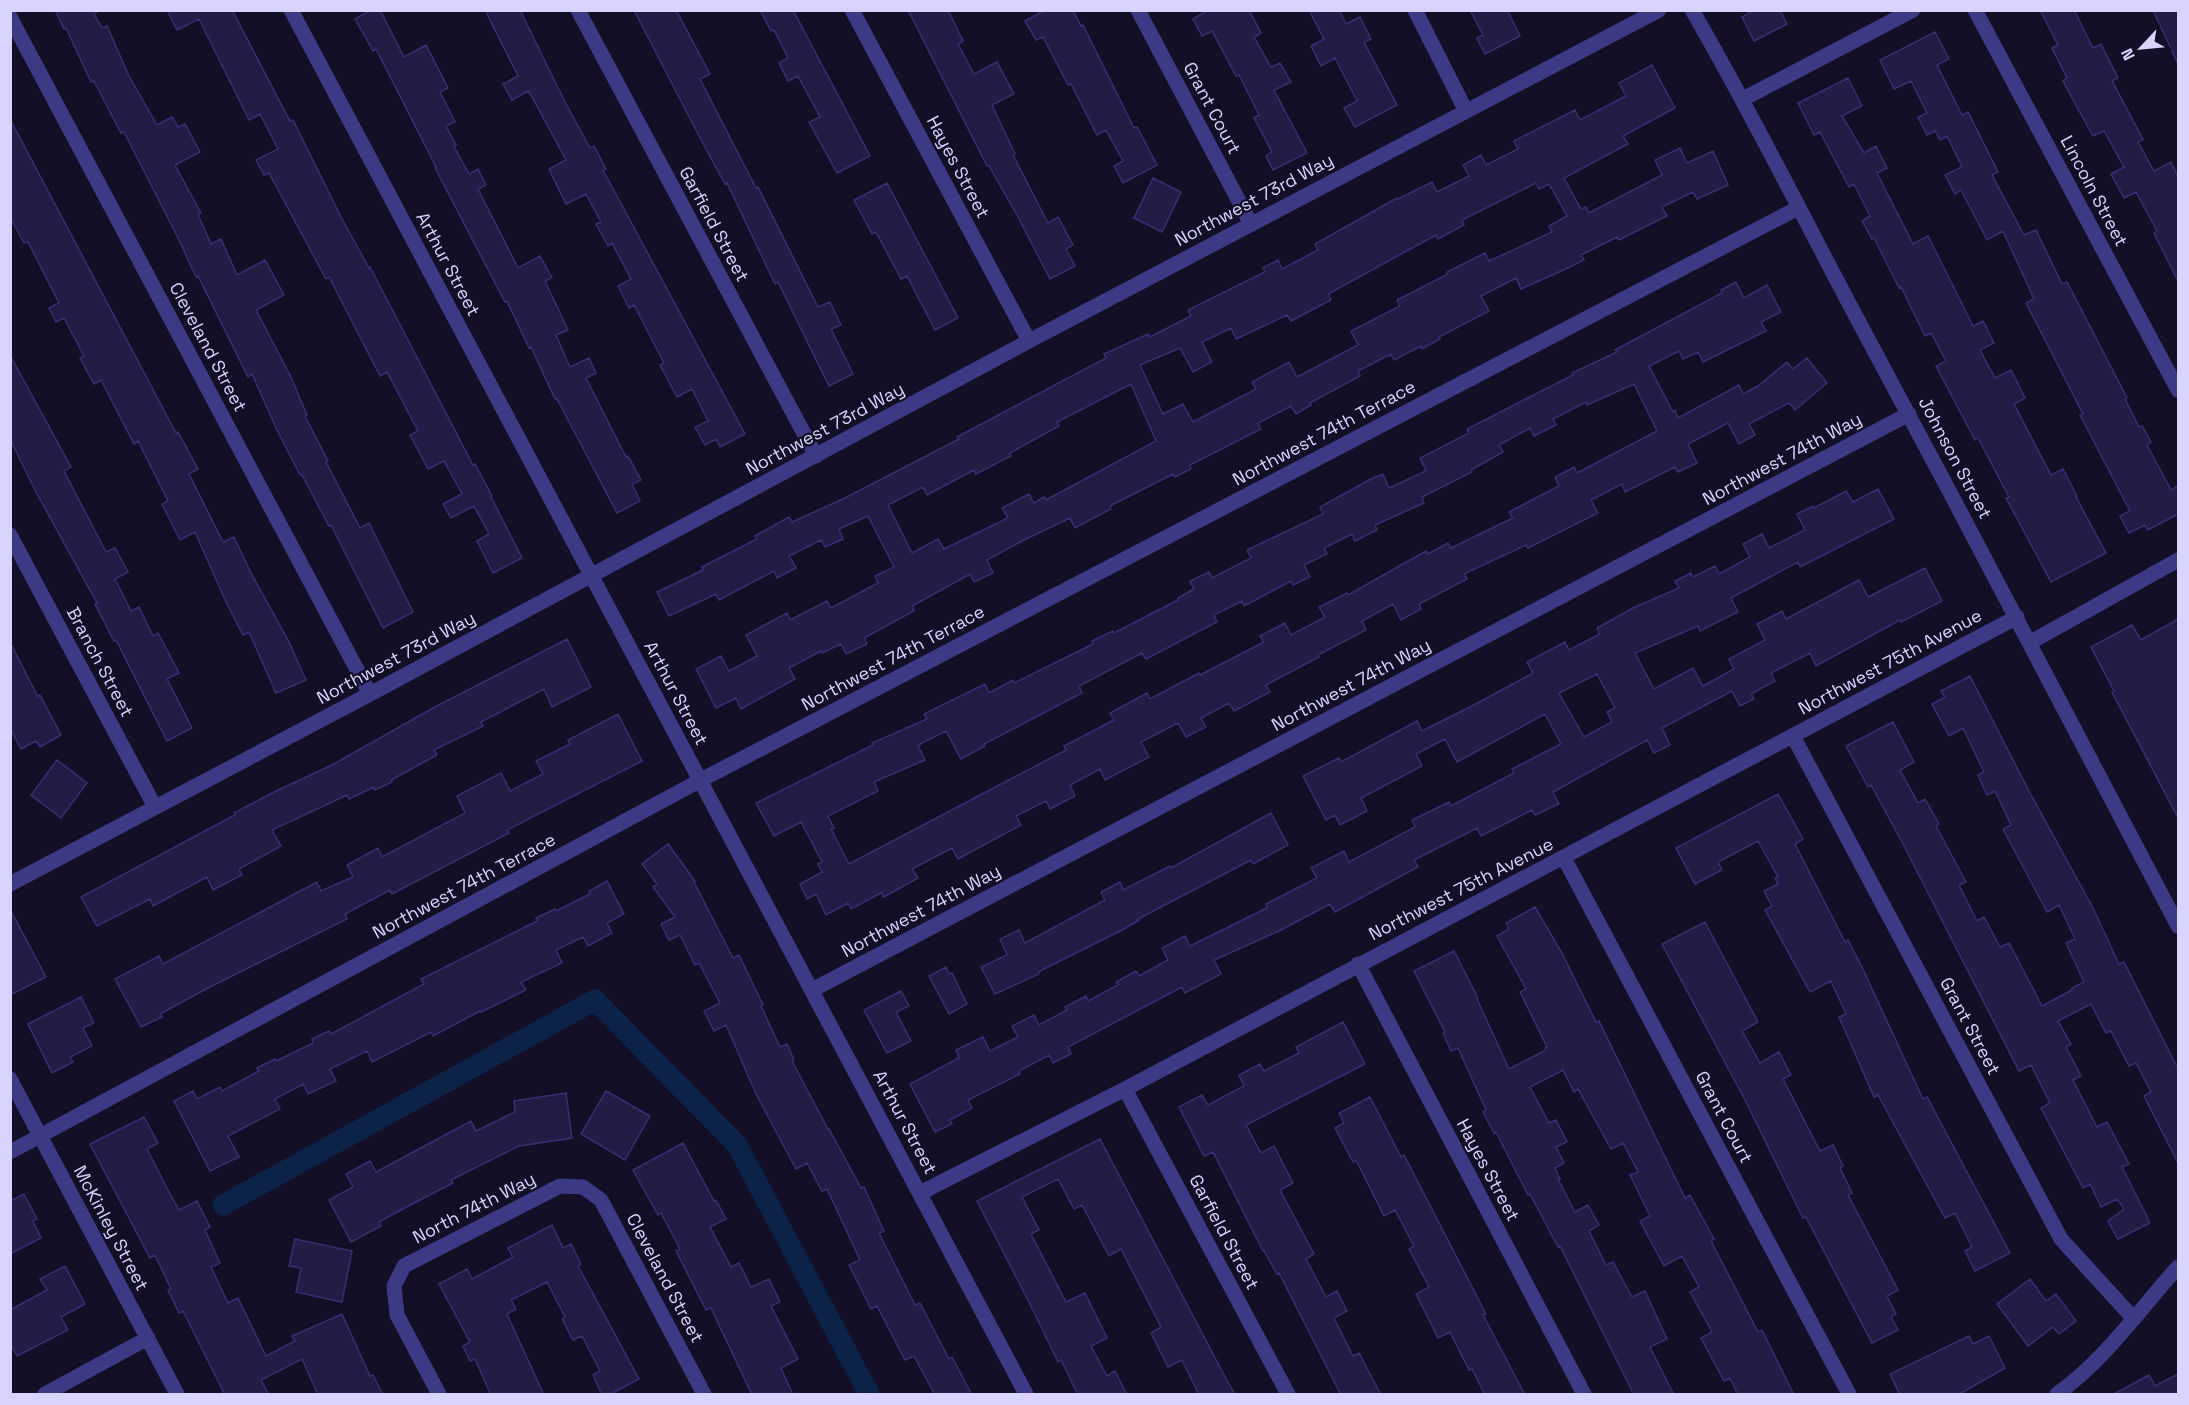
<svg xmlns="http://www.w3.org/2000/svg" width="2189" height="1405" font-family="'Space Grotesk',sans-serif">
  <rect width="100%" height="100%" fill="#130f26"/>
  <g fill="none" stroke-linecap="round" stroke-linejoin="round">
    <!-- canal -->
    <path stroke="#0c2248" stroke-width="21" d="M223,1205L595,1000L737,1145L869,1394"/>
  </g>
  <!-- building -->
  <path fill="#241b47" stroke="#3b2d73" stroke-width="1.5" fill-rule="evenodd" d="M55,10H100L94,14L102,28L107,26L129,76L157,125L172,117L178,127L185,124L200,152L175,165L201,213L198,215L211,244L221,239L237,275L265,260L284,295L256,310L291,377L307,415L305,416L328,461L326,462L360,528L369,523L413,612L383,628L331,525L329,526L302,475H300L276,428L252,374L248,377L198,276L196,277L178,238L124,132L121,133L94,81L91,82L66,28L64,29Z
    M167,10H232L290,121L293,120L341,217L369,268L370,267L473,465L475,464L492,496L491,497L522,558L493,573L477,541L489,534L474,506L451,518L443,504L462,494L444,461L428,469L410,435L418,431L387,372L380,376L329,277L326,279L269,173L264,175L256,160L278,149L260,114L249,120L199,19L177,30Z
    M371,10H380L404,57L426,45L448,88L440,92L455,122L446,126L456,145L454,146L469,174L478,169L486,185L478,189L518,268L540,256L552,278L545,281L568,330L556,335L570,367L589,358L596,373L586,378L626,457L628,456L641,480L632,484L640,501L617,513L557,399H555L531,347L529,348L507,301L505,302L435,168L436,167L376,49L373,51L355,19Z
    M485,10H520L563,98L590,148L594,146L606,169L603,170L745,434L720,447L716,439L705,445L695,427L708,421L692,389L677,397L660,365L664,363L634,305L629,308L618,286L631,279L612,243L608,246L596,224L601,222L586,194L566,204L549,169L566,160L532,97L528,91L512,100L503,84L518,76Z
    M634,10H676L710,74L700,79L756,188L758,187L818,307L830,302L841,325L831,329L853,374L829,386L778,282L775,284L727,183L725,184L699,136Z
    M760,10H793L870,156L837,173L809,122L820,117L798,76L788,81L779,63L788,58L774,30L771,31Z
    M908,10H948L963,41L958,44L974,74L997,62L1014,94L992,105L1015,154L1013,155L1048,223L1058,217L1073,245L1066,249L1075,266L1050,279L1018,217L989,166H987Z
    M1045,10H1073L1081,26L1083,25L1134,128L1137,127L1157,165L1123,183L1114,166L1123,161L1106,130L1097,135L1071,84L1068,85L1043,37L1036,40L1025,21Z
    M1208,10H1249L1261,33L1254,37L1271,67L1280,63L1291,82L1274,90L1307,153L1273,170L1266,156L1272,152L1254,118L1259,115L1239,75L1236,76L1212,31L1202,36L1193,19Z
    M1309,10H1339L1346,24L1360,17L1371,39L1364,42L1397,105L1355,127L1344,108L1357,101L1335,58L1321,66L1311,46L1324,39Z
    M1470,10H1507L1520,36L1485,54L1477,38L1483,35Z
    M1754,10H1780L1787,24L1754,41L1742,17Z
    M2040,10H2074L2093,48L2101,44L2118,78L2112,81L2143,139L2138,142L2154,171L2171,162L2178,177V281L2154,233L2157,231L2136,192L2124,198L2111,174L2124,167L2104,131L2093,136L2073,100L2063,81L2067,78L2052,48L2058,45Z
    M2153,10H2178V64Z
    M1935,32L1949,59L1937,65L1962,115L1968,112L1998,172L1992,175L2024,235L2036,230L2062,284L2067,282L2127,398L2125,399L2139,427L2142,426L2151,442L2147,445L2171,490L2178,486V514L2148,530L2145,525L2129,533L2120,516L2130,511L2080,415L2083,414L2026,303L2034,299L2003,231L1987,240L1961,190L1955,194L1945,175L1962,167L1947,136L1940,140L1935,131L1927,135L1918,117L1927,113L1911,81L1894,89L1880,60Z
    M1652,65L1675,108L1623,136L1628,144L1564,178L1581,209L1586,207L1589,213L1662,175L1655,160L1680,148L1687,163L1713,151L1728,185L1697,199L1693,192L1662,207L1667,216L1619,240L1617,237L1581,255L1584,260L1570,267L1521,289L1516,278L1481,296L1489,311L1439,337L1440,339L1422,349L1421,346L1394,360L1391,354L1358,371L1360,376L1310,403L1311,405L1296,414L1291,406L1258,423L1261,429L1190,465L1191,469L1175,477L1173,474L1110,506L1111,509L1075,528L1070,518L1024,540L987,560L993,573L974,582L970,574L912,606L914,611L864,638L867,644L846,654L841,644L822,653L821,651L789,668L795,679L741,709L736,698L716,708L696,669L721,656L729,671L757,656L746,635L787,613L790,620L827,601L831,608L878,583L875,576L894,567L868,516L839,529L843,539L825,547L821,540L789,556L796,568L777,578L774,571L719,600L716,594L669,616L657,592L703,570L702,567L757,539L755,536L789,517L792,522L845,498L959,439L957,437L1106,358L1104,354L1148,334L1150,337L1191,316L1188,310L1265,272L1263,268L1278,260L1282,269L1318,250L1315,244L1397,198L1398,199L1432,182L1437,192L1469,176L1463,165L1481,155L1486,165L1518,149L1514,141L1575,110L1580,120L1626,96L1619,83ZM1536,183L1539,189L1549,184L1567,216L1549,226L1552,232L1489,261L1485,253L1447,272L1448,274L1397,300L1400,306L1351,331L1358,345L1297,377L1289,362L1252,382L1256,389L1193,422L1183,404L1163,414L1140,365L1180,348L1193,372L1212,362L1202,342L1231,328L1236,339L1287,315L1291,321L1331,300L1328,294L1436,235L1438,239L1464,225L1462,220ZM1131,384L1156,441L1046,500L1044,497L1034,503L1029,494L1002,508L1008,518L944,549L938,539L912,553L888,505L923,487L927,495L974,470L976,474L1011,456L1010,453L1059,426L1057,422Z
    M1848,78L1862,106L1842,116L1864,153L1876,146L1887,168L1877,173L1913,244L1928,236L1973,326L1983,321L1994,343L1980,350L1995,378L2011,370L2025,398L2014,404L2051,475L2063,469L2077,496L2076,497L2106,553L2051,582L2006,498L2009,497L1978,438L1975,440L1936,366L1946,361L1931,333L1925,336L1901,287L1899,288L1874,238L1872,239L1862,221L1870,216L1854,184L1849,187L1820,132L1814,135L1798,103Z
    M10,119L176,433L178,432L198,469L189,474L223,542L234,537L250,571L289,642L306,680L276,693L249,632L243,635L226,602L195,532L180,540L162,504L168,501L138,441L134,444L101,380L94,384L80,358L84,356L64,318L56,322L49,308L59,303L28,242L24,243L10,217Z
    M1153,178L1181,192L1162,232L1134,218Z
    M887,183L958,318L935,330L907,276L901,279L876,232L872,234L854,200Z
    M1736,282L1744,298L1767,285L1781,312L1761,322L1766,331L1703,362L1698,352L1683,359L1679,351L1649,366L1673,412L1675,410L1678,418L1739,385L1743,394L1758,386L1787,362L1793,369L1807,358L1827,383L1795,410L1789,403L1749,424L1755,435L1739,444L1728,423L1688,444L1697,463L1678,472L1675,467L1625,492L1622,484L1591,500L1598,513L1528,548L1526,545L1464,574L1467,579L1419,604L1421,609L1401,620L1393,604L1362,621L1366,630L1318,655L1319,657L1266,685L1270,692L1234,711L1229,703L1201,718L1206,727L1186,737L1178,723L1141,742L1149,757L1105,780L1100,769L1070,785L1075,796L1050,809L1046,801L1016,816L1021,825L958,859L952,848L912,869L918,878L884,897L881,893L851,909L848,903L826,915L816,894L807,899L800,884L822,872L818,864L822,862L801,822L774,836L756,803L873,745L872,743L927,719L924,714L985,684L989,693L1013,680L1014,683L1093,644L1092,641L1113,631L1114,633L1178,600V598L1194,589L1190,581L1209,572L1212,578L1251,558L1247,550L1323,514L1320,507L1369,480L1383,474L1389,488L1426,471L1420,458L1469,433L1467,429L1573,375L1572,373L1617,352L1615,350L1722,293L1721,290ZM1634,384L1657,431L1577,473L1574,467L1555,477L1559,486L1509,512L1513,518L1451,548L1448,543L1428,554L1426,551L1348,595L1347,593L1319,607L1325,617L1291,635L1285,623L1260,636L1264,642L1200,675L1199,673L1150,699L1147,693L1110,713L1114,720L1064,746L1066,750L849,864L831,829L834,828L828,816L878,791L874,782L925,760L918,745L946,731L961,759L985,746L984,744L1082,693L1079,686L1142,653L1146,659L1217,622L1214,615L1242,601L1244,606L1291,581L1293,585L1310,577L1304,565L1327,554L1324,548L1352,534L1355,541L1377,530L1375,525L1424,503L1422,497L1472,472L1471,470L1503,452L1499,445L1530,428L1534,436L1556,425L1553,419L1586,402L1587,405Z
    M10,355L71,467L64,471L106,552L115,548L128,572L115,579L131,611L139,607L153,636L158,633L179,673L167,679L192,728L167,741L116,640L114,641L95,604L97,603L37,494L10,439Z
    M1878,489L1894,519L1800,567L1798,562L1731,598L1738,612L1700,631L1698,626L1635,653L1654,689L1693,668L1703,686L1734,669L1729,659L1765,640L1757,624L1782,611L1786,619L1859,580L1868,597L1925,568L1942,601L1901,622L1900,620L1816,666L1810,653L1771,673L1775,681L1751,694L1754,699L1740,706L1732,691L1662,728L1670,745L1654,753L1647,740L1553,792L1559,804L1535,815L1532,810L1481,836L1477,828L1414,860L1418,867L1335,912L1330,904L1279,931L1214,960L1221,974L1185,993L1182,987L1068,1047L1071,1054L1053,1063L1049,1055L1019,1071L1020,1074L968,1100L972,1108L950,1120L952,1124L935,1132L910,1084L959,1058L956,1050L983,1037L990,1051L1018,1037L1012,1026L1034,1015L1039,1025L1067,1010L1065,1007L1086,996L1088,1001L1118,985L1116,982L1136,971L1139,976L1168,960L1162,948L1185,936L1190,946L1267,908L1266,904L1317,878L1311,868L1344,851L1349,862L1415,827L1412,820L1449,802L1451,806L1514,773L1512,769L1561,744L1545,714L1457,762L1445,739L1416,754L1422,766L1361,798L1367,811L1340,825L1335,815L1326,820L1303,776L1339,758L1341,762L1417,721L1422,731L1470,707L1533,673L1527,662L1565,642L1569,650L1600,634L1597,628L1633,608L1679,588L1675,581L1691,573L1693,577L1715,566L1719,574L1750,557L1743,544L1762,534L1769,548L1805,530L1797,514L1813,506L1814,508L1846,491L1853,502ZM1597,674L1615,708L1607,712L1612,722L1584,737L1559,693Z
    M2178,619V818L2112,692L2114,691L2091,647L2132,625L2141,640Z
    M567,639L591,687L552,707L544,689L481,722L483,726L434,750L437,755L391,780L392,782L375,790L374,787L349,799L347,795L272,830L281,846L239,869L242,875L213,890L207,877L153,906L150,899L97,926L81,897L235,815L234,813L274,792L332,765L433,708Z
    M10,642L38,697L40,695L61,735L40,747L36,741L21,749L10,728Z
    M1970,676L2030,793L2093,908L2119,964L2124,962L2178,1069V1163L2144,1096L2151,1092L2136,1063L2129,1066L2111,1031L2106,1033L2091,1004L2058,1021L2071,1044L2066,1047L2081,1076L2073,1080L2097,1127L2107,1122L2129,1164L2122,1167L2150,1223L2118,1239L2108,1221L2124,1209L2117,1199L2101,1207L2090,1184L2083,1188L2041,1108L2050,1103L2031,1065L2019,1071L1903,844L1871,785L1868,787L1846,746L1893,722L1914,762L1900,770L1918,803L1925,799L1939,824L1936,826L1966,882L1959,885L1977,921L1984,917L2000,947L2009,943L2042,1006L2072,990V988L2084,982L2066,943L2075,939L2059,905L2047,912L2003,829L2011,825L1995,791L1987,795L1978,775L1984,772L1963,728L1949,736L1932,704L1945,697L1941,691Z
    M618,714L642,761L507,830L509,833L392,894L390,890L345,914L347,919L208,988L160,1014L162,1017L141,1027L115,979L159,956L163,964L317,882L321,891L353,877L347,865L378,848L382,857L465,813L457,796L501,773L510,791L543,774L536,761L570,744L568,740Z
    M57,760L87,783L61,818L31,795Z
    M1778,794L1803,839L1795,844L1845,942L1848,940L1861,965L1923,1099L1927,1097L2010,1253L1975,1271L1965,1251L1972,1247L1955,1213L1945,1218L1878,1095L1874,1097L1839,1017L1846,1014L1831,981L1810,992L1765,910L1772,906L1764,891L1778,884L1775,878L1778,877L1758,841L1718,862L1722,870L1695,884L1676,848Z
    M1271,813L1288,845L1253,864L1251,860L1138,919L1139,920L1124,929L1038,972L1039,974L995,994L981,967L1007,955L1000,939L1019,930L1025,943L1105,900L1101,892L1120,882L1123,890L1170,866L1171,868Z
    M668,844L695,881L694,882L733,958L739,955L763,1005L761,1006L780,1047L787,1044L794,1060L792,1061L828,1129H829L861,1188L864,1187L884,1231L879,1233L915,1305L920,1303L949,1359L952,1357L972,1395H935L914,1356L905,1360L877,1306L871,1309L849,1265L860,1260L827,1189L822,1191L807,1163L796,1169L756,1094L726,1025L714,1031L704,1011L720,1003L699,963L695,965L680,935L669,940L661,924L675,917L653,887L657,884L642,864Z
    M607,881L624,914L607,923L612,933L588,946L583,937L556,950L562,963L521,982L526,990L481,1012L480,1011L433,1036L431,1032L372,1062L367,1051L330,1069L336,1081L308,1094L303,1084L275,1099L280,1109L228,1136L239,1157L210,1171L174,1101L193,1091L197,1099L220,1087L222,1091L259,1071L257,1068L275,1059L276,1061L313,1043L312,1039L329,1031L331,1034L424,984L421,979L537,921L536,918L555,909L556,911L590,894L589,891Z
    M1535,907L1562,953L1596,1022L1599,1021L1685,1198L1690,1195L1714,1239L1711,1241L1758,1332L1762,1330L1794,1395H1738L1730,1378L1724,1381L1701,1338L1712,1332L1690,1292L1699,1287L1682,1256L1664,1266L1640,1221L1650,1216L1630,1175L1638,1172L1623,1143L1611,1149L1578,1089L1574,1092L1563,1070L1530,1087L1549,1123L1556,1120L1567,1142L1556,1147L1564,1163L1555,1168L1560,1179H1558L1575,1212L1588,1205L1599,1225L1589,1231L1606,1265L1613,1262L1632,1297L1645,1291L1667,1339L1650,1347L1674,1395H1634L1560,1246L1558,1247L1530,1194L1528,1195L1496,1132L1494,1133L1483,1112L1486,1110L1458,1048L1451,1051L1443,1033L1445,1032L1414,971L1454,951L1478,998L1477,999L1509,1069L1546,1050L1545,1048L1547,1047L1520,992L1526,989L1497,936L1509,929L1506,923Z
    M10,909L46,977L10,995Z
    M1705,922L1758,1022L1742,1031L1760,1063L1779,1052L1791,1075L1783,1079L1820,1151L1833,1145L1843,1166L1840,1168L1852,1193L1848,1195L1898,1290L1887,1296L1896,1314L1891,1317L1898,1330L1872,1343L1806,1217L1803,1218L1745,1100L1662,944Z
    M946,967L949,974L952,973L967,1004L949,1014L929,976Z
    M901,991L909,1006L896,1012L911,1041L887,1053L864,1010Z
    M81,997L94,1023L83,1028L92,1046L70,1057L73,1062L52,1073L28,1024Z
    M1343,1022L1365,1064L1246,1125L1261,1153L1274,1146L1293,1183L1280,1190L1314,1254L1306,1259L1326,1297L1337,1291L1347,1311L1334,1318L1353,1356L1359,1353L1381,1395H1341L1279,1273L1277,1274L1264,1251H1263L1213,1152L1204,1156L1179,1107L1202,1095L1208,1105L1244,1086L1239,1075L1260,1064L1264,1071L1299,1053L1296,1047Z
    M606,1091L650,1116L625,1160L581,1134Z
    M566,1093L572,1138L519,1146L451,1180L453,1183L397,1212L379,1222L381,1226L351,1242L329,1200L353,1187L346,1174L370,1161L376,1172L471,1121L476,1131L515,1112L514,1101Z
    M1370,1097L1401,1157L1404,1155L1486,1314L1483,1315L1525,1395H1485L1472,1369L1469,1370L1450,1332L1438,1338L1416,1294L1429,1287L1409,1249L1414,1246L1395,1210L1384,1216L1356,1160L1353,1162L1335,1128L1344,1123L1339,1113Z
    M144,1117L158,1143L147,1149L167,1188L179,1210L197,1201L210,1227L205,1230L220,1263L211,1267L228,1303L238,1298L266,1356L295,1341L292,1336L342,1314L370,1376L373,1375L383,1395H318L302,1359L261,1380L269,1395H225L183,1311L179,1313L168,1290L171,1289L155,1255L150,1258L90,1144Z
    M1100,1139L1222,1371L1235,1395H1199L1182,1360L1168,1367L1151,1333L1161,1327L1121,1249L1109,1256L1082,1205L1074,1209L1058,1179L1022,1197L1039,1230L1031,1234L1066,1302L1085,1293L1107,1338L1091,1346L1107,1376L1115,1371L1127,1395H1078L1061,1360L1058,1362L1030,1304L977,1201Z
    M683,1143L714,1201L716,1200L726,1219L710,1227L731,1267L739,1263L751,1287L769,1279L780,1302L771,1306L798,1359L781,1368L793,1395H752L711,1308L706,1310L676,1251L680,1249L661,1213L658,1215L633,1170Z
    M24,1194L37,1219L33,1221L41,1238L10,1254V1201Z
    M552,1225L563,1248L571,1244L581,1264L578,1266L639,1379L609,1395H602L593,1375L600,1371L582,1336L573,1340L562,1319L565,1317L547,1282L511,1300L516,1309L507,1314L544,1395H491L475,1359L470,1361L463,1346L470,1342L439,1284L467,1269L472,1279L513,1257L508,1248Z
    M295,1239L352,1251L342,1302L296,1292L301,1268L289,1266Z
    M65,1266L85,1304L61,1317L68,1330L17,1356L10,1343V1310L47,1290L40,1279Z
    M2030,1279L2046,1301L2056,1294L2076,1321L2059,1334L2053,1327L2028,1346L1997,1304Z
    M1969,1336L1973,1344L1989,1336L2005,1368L1958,1395H1900L1890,1374Z
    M2178,1374V1395H2112L2149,1375L2155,1386Z"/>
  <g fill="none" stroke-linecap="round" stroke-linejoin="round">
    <!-- minor -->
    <path stroke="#3d3a85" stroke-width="15" d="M291,10L1026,1394
      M578,10L816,456
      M852,10L1029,341
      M1138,10L1251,224
      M1415,10L1466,111
      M1692,10C1749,108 1799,209 1852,309C1962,514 2071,720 2178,926
      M1975,10L2178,390
      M10,17L370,694
      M1743,99L1913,10
      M10,535L155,807
      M2031,642L2178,560
      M1793,736L2061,1239L2134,1319
      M1564,858L1849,1394
      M10,884L370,694L1029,341L1659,10
      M1358,964L1584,1394
      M812,990L1909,414
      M10,1079L177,1394
      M1125,1089L1288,1394
      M10,1152L701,780L1798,208
      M920,1193L1125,1089L2017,617
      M45,1394L148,1338
      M439,1394L397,1315L394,1286L404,1266L560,1186L583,1187L601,1200L704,1394
      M2057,1394C2105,1360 2139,1310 2178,1267"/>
  </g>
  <g text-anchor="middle" stroke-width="4.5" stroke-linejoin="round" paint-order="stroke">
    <!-- street labels -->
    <g font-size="18" fill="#d9d4ff" stroke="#130f26">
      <text transform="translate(1212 108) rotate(62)" y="6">Grant Court</text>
      <text transform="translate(958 167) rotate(62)" y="6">Hayes Street</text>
      <text transform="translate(2094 191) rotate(62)" y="6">Lincoln Street</text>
      <text transform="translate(1254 200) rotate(-28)" y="6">Northwest 73rd Way</text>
      <text transform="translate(714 224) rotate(62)" y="6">Garfield Street</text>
      <text transform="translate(448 264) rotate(62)" y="6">Arthur Street</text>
      <text transform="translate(208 347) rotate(62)" y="6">Cleveland Street</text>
      <text transform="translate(825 429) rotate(-28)" y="6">Northwest 73rd Way</text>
      <text transform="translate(1324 433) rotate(-28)" y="6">Northwest 74th Terrace</text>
      <text transform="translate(1955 458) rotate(62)" y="6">Johnson Street</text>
      <text transform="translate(1782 459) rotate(-28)" y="6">Northwest 74th Way</text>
      <text transform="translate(396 658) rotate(-28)" y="6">Northwest 73rd Way</text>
      <text transform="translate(893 658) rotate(-28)" y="6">Northwest 74th Terrace</text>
      <text transform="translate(100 662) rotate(62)" y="6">Branch Street</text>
      <text transform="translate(1890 662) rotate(-28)" y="6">Northwest 75th Avenue</text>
      <text transform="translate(1351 685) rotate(-28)" y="6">Northwest 74th Way</text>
      <text transform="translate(676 693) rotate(62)" y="6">Arthur Street</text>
      <text transform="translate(464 886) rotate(-28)" y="6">Northwest 74th Terrace</text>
      <text transform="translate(1461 889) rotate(-27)" y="6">Northwest 75th Avenue</text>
      <text transform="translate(921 911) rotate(-28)" y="6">Northwest 74th Way</text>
      <text transform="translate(1970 1026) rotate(62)" y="6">Grant Street</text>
      <text transform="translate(1724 1117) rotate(62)" y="6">Grant Court</text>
      <text transform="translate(905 1122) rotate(62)" y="6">Arthur Street</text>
      <text transform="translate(1488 1170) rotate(62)" y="6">Hayes Street</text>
      <text transform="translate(474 1208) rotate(-27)" y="6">North 74th Way</text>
      <text transform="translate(111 1228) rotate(62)" y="6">McKinley Street</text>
      <text transform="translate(1224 1232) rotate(62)" y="6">Garfield Street</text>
      <text transform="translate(665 1278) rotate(62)" y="6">Cleveland Street</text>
    </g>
  </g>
  <!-- border -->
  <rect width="2189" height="1405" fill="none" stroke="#d9d4ff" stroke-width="24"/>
  <!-- north arrow -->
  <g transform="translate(2141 48) rotate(244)" stroke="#130f26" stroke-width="4.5" paint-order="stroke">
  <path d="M0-4.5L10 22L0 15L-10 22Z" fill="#d9d4ff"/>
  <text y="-9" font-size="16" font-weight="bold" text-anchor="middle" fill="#d9d4ff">N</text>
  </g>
</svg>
